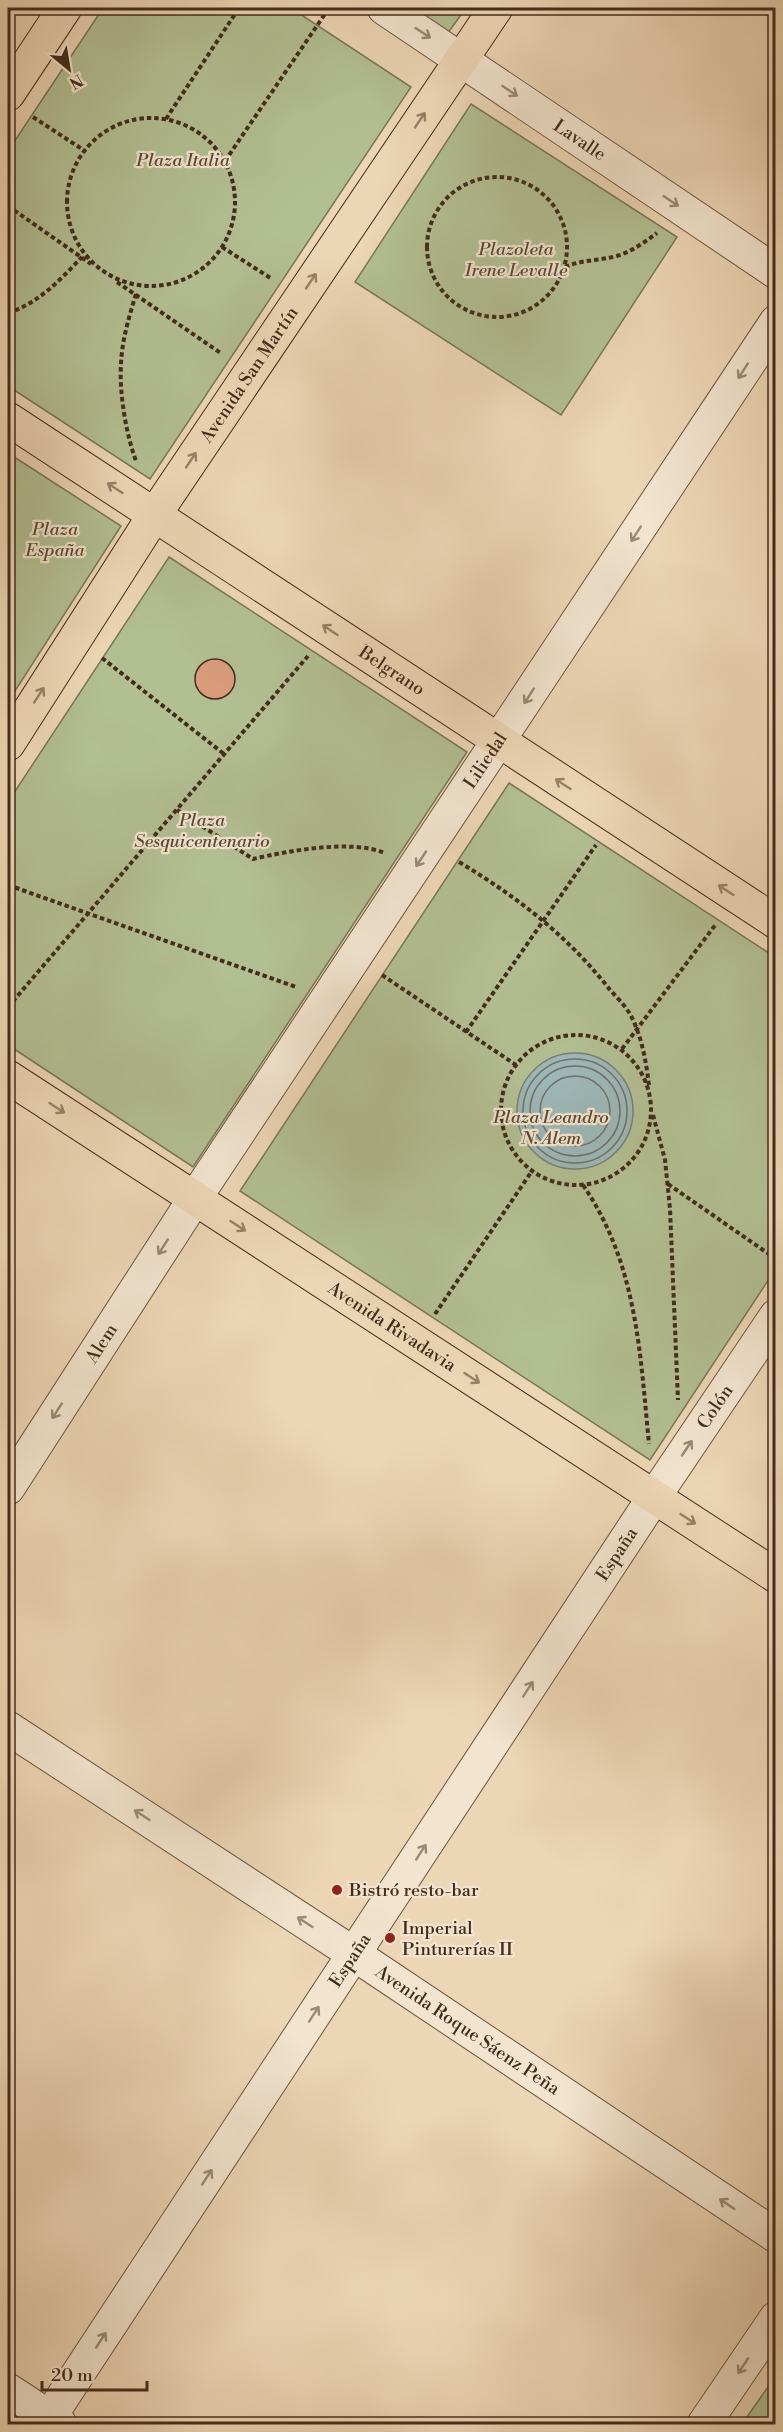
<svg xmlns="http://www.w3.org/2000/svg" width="783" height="2432" font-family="'Libre Bodoni',serif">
  <rect width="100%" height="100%" fill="#edd6b5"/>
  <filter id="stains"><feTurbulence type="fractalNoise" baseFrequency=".00333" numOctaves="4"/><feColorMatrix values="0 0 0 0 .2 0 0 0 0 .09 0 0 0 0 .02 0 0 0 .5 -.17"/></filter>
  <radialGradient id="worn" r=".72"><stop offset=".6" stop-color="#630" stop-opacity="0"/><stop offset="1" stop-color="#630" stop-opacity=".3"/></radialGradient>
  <!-- green -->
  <path fill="#b2bf93" stroke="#7a7658" stroke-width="1.5" d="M103,8H291L411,87L150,479L8,386V151Z
    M400,8H466L445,37Z
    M471,104L677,237L561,415L355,282Z
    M8,453L121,526L8,702Z
    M169,557L467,752L193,1167L8,1045V802Z
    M509,783L775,957V1270L650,1460L240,1191Z
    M775,2377V2424H742Z"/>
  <!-- water -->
  <path fill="#9db7b7" stroke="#797f79" stroke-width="1.5" d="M517 1111a58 58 0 1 1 116 0a58 58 0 1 1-116 0Z"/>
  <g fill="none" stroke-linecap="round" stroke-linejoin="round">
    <!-- shore -->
    <path stroke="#70726a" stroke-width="1.5" d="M523 1111a52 52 0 1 1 104 0a52 52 0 1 1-104 0Z
      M530 1111a45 45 0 1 1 90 0a45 45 0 1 1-90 0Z
      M540 1111a35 35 0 1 1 70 0a35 35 0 1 1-70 0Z"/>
  </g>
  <!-- building -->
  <path fill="#d89c7c" stroke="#432c1c" stroke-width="1.5" d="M195 679a20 20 0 1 1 40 0a20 20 0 1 1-40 0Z"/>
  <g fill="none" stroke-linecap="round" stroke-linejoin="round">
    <!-- minor casing -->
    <g stroke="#6e5642" stroke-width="35">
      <g id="minor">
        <path id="s1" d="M384,8L776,272"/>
        <path id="s2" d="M8,1488L195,1198L776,322"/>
        <path id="s3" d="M8,1728L354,1954L776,2236"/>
        <path d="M8,2390L60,2424"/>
        <path id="s4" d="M45,2424L654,1497L776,1316"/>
        <path d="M704,2424L776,2318"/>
      </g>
    </g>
    <!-- major casing -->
    <g stroke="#432c1c" stroke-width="35">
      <g id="major">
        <path d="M8,94L65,8"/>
        <path id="s5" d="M8,419L776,922"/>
        <path id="s6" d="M8,744L155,514L496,8"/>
        <path id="s7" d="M8,1077L776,1576"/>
      </g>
    </g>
    <!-- path -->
    <path stroke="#432c1c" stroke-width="4" stroke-dasharray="4.5 3" stroke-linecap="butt" d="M33,117L85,151
      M67 202a84 84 0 1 1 168 0a84 84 0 1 1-168 0Z
      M166,119L239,8
      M225,161L329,8
      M427 247a70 70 0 1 1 140 0a70 70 0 1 1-140 0Z
      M8,206L91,264
      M222,247L272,279
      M565,267C583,259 602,261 620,255C634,250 646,241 657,233
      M117,282L222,354
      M136,294C129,317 122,340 121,364C119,392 126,434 136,461
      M8,313C39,303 60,280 82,257
      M102,658L224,754
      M177,810L253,859C288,851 350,839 385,853
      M459,862C517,897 564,933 607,986C614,995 624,1004 630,1014C642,1036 646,1062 649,1085
      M8,885L296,987
      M382,975L516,1065
      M8,1007L308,656
      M466,1032L596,845
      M501 1110a75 75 0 1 1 150 0a75 75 0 1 1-150 0Z
      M622,1049L716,924
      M653,1115L665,1160L670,1209L678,1400
      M668,1184L776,1259
      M583,1185C637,1264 640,1352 649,1444
      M435,1314L532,1171"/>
    <!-- minor -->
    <use href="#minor" stroke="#f3e4cf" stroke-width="33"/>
    <!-- major -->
    <use href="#major" stroke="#edd6b5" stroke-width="33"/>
  </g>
  <!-- one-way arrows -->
  <defs><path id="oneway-shaft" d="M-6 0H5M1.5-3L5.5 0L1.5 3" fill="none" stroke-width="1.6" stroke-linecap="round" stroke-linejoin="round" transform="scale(1.5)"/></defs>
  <g stroke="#9b8876">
    <use href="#oneway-shaft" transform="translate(423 33) rotate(33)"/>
    <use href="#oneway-shaft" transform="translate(510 91) rotate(34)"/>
    <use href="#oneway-shaft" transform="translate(671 201) rotate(34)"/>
    <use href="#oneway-shaft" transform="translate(743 371) rotate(123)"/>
    <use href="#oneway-shaft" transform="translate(636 534) rotate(123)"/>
    <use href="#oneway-shaft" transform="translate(529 696) rotate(123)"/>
    <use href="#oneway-shaft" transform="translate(421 859) rotate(124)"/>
    <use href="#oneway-shaft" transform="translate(163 1247) rotate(123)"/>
    <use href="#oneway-shaft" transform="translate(57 1411) rotate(123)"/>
    <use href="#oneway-shaft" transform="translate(687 1448) rotate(-56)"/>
    <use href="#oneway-shaft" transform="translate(528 1689) rotate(-57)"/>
    <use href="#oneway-shaft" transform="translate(142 1815) rotate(-147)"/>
    <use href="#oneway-shaft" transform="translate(421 1852) rotate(-57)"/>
    <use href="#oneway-shaft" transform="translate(305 1922) rotate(-147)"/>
    <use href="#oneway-shaft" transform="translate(314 2014) rotate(-57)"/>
    <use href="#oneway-shaft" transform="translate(207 2177) rotate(-57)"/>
    <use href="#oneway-shaft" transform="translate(727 2204) rotate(-146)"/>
    <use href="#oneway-shaft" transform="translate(101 2340) rotate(-57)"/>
    <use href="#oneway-shaft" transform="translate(743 2366) rotate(124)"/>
  </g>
  <g stroke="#988168">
    <use href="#oneway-shaft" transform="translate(420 120) rotate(-56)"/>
    <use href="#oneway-shaft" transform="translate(311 281) rotate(-56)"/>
    <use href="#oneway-shaft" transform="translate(191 460) rotate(-56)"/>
    <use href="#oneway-shaft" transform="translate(115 488) rotate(-147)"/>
    <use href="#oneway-shaft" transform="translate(330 630) rotate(-146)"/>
    <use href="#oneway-shaft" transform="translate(39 695) rotate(-57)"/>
    <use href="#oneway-shaft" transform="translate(563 784) rotate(-147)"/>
    <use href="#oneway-shaft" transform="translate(726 890) rotate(-147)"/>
    <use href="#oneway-shaft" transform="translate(57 1108) rotate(33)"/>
    <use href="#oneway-shaft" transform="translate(238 1226) rotate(33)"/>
    <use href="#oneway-shaft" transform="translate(472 1378) rotate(33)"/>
    <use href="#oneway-shaft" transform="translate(688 1519) rotate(33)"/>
  </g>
  <!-- markers -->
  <g fill="#8f2418" stroke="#f3e4cf" stroke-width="2">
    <circle cx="337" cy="1890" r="6"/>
    <circle cx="390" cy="1938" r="6"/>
  </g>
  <g text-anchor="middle" stroke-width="4.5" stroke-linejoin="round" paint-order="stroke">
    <!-- street labels -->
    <g font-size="18" fill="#432c1c" stroke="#f3e4cf">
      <text dy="6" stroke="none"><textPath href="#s1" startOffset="236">Lavalle</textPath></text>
      <text dy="6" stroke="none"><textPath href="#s6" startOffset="441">Avenida San Martín</textPath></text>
      <text dy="6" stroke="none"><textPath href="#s5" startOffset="459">Belgrano</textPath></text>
      <text dy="6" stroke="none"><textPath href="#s2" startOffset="870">Liliedal</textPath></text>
      <text dy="6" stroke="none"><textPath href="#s7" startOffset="458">Avenida Rivadavia</textPath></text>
      <text dy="6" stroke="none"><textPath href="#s2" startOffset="172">Alem</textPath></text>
      <text dy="6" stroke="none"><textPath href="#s4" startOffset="1218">Colón</textPath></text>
      <text dy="6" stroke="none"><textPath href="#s4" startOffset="1041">España</textPath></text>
      <text dy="6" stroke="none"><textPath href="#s4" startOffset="555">España</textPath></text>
      <text dy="6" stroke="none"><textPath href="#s3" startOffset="550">Avenida Roque Sáenz Peña</textPath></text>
    </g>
    <!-- park labels -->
    <g font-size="18" font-style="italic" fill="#594934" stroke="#f3e4cf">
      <text x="183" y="166">Plaza Italia</text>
      <text x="516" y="255">Plazoleta<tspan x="516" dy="21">Irene Levalle</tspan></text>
      <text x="55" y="535">Plaza<tspan x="55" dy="21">España</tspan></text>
      <text x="202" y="826">Plaza<tspan x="202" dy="21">Sesquicentenario</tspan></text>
      <text x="551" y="1123">Plaza Leandro<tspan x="551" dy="21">N. Alem</tspan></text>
    </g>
    <!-- poi labels -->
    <g font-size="18" fill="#432c1c" stroke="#f3e4cf" text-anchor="start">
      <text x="349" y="1896">Bistró resto-bar</text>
      <text x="402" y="1934">Imperial<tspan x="402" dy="21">Pinturerías II</tspan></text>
    </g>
  </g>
  <!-- margin -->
  <rect width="783" height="2432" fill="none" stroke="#edd6b5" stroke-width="30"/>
  <rect x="9" y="9" width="765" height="2414" fill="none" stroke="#432c1c" stroke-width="3"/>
  <rect x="15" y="15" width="753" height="2402" fill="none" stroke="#432c1c" stroke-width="1.5"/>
  <!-- north arrow -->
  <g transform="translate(69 69) rotate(150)" stroke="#f3e4cf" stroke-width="4.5" paint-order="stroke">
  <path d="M0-4.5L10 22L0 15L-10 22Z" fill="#432c1c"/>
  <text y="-9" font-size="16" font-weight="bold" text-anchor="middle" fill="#432c1c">N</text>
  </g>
  <!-- scale -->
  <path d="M42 2381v9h105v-9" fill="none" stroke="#432c1c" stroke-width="3"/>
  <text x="51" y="2381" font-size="18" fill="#432c1c" stroke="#f3e4cf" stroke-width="4.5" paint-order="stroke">20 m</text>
  <rect width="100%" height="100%" filter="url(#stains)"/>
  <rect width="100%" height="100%" fill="url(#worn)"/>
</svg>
